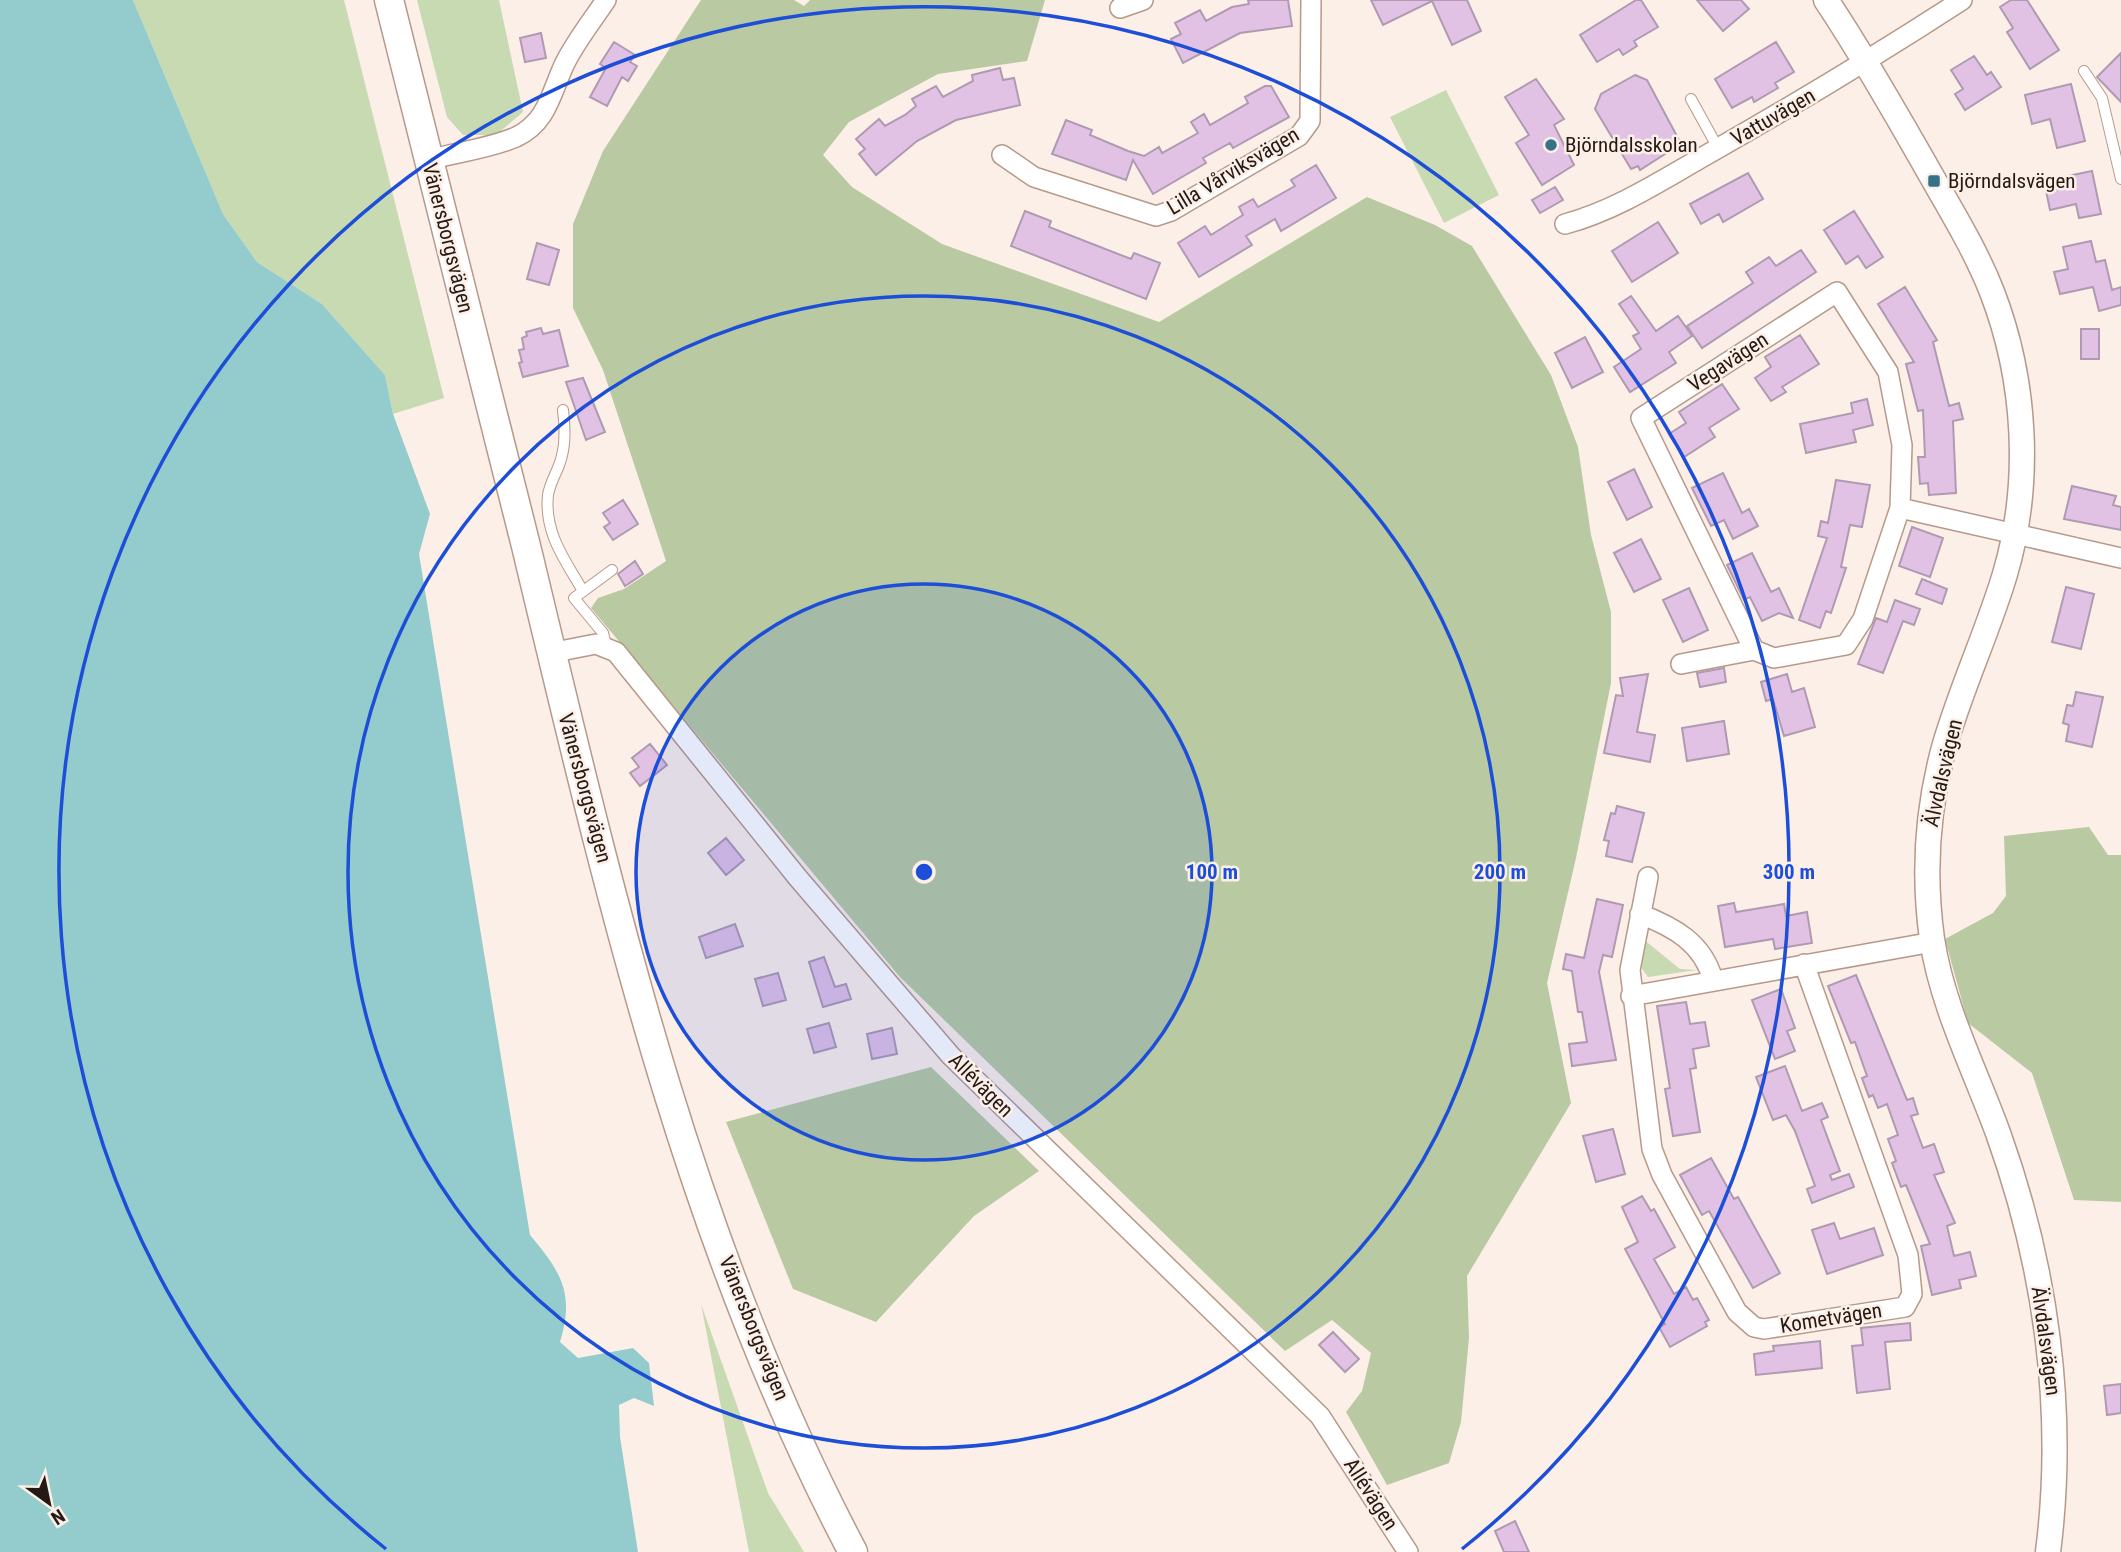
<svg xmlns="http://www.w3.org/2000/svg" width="2121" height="1552" font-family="'Roboto Condensed',sans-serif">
  <rect width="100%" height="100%" fill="#fcefe8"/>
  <!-- green -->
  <path fill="#c8dab2" d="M133,0H344L444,398L393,414L385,375L322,304L257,262L223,214Z
    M417,0H499L523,112L496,135H463L447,117Z
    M1446,90L1499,195L1444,223L1390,117Z
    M1643,939L1680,969L1697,970L1648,977L1640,966Z
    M701,1304L768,1493L804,1552H749Z"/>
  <!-- forest -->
  <path fill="#b9caa2" d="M701,0H794L804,6L810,0H1045L1027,61L938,74L849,122L823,155L852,187L942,244L1159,322L1367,197L1435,225L1472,246L1551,375L1578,447L1591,535L1611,612V683L1576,858L1547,983L1571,1103L1467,1276L1469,1338L1461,1422L1449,1463L1387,1485L1346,1412L1362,1391L1371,1353L1332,1320L1285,1351L900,977L591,608L598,598L624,589L666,561L603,370L573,308V224L603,151Z
    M2089,827L2108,855H2121V1202L2074,1200L2032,1073L1968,1023L1945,939L1993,913L2006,896L2004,836Z
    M931,1067L1039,1171L974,1216L876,1322L793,1289L726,1122Z"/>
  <!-- water -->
  <path fill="#94cccd" d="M0,0H133L223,214L257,262L322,304L385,375L393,414L430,514L419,554L530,1235C561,1272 575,1293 560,1342L578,1358L633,1348L649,1363L654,1406L634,1398L619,1405L620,1437L638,1552H0Z"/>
  <!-- building -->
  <path fill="#e1c2e5" stroke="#af9ab2" stroke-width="2" d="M1248,0H1288L1292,26L1240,33L1183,63L1171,39L1181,34L1175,23L1200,10L1206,21L1232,7L1249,4Z
    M1371,0H1467L1481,31L1452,45L1432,1L1383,25Z
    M1636,0H1641L1658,27L1634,41L1637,46L1623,55L1619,49L1597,62L1580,35Z
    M1697,0H1741L1749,9L1723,31Z
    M2011,0H2027L2059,50L2030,69L2007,32L2013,28L2000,7Z
    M541,33L546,58L525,62L520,38Z
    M614,42L635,55L630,62L637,66L628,81L622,77L607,106L590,97L606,68L600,64Z
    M1776,42L1794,72L1775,83L1778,88L1754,102L1752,97L1732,108L1715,79Z
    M2121,53V102L2097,77Z
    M1974,56L1987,75L1991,72L2001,87L1965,110L1955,94L1963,89L1951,70Z
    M1000,68L1003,80L1014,78L1020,105L956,120L917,141L876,175L859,154L865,149L856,139L879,119L885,126L905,115L916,106L912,99L936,86L943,97L973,81L972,75Z
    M1635,75L1647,80L1679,140L1676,141L1679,145L1640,170L1638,166L1631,169L1595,109L1601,94Z
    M1536,79L1564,119L1554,125L1574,165L1542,185L1516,143L1529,135L1505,97Z
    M2071,84L2085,141L2057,148L2050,119L2032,124L2025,95Z
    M1265,86H1271L1289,117L1233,148L1230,143L1203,158L1206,163L1153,194L1133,160L1126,180L1052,154L1066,120L1092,130L1090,135L1128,151L1144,156L1159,147L1162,153L1198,133L1191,122L1204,114L1210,125L1248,103L1245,97Z
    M1316,165L1336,198L1281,231L1275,219L1246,236L1252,245L1199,277L1178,243L1205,226L1211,235L1243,215L1239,207L1253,199L1258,207L1295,186L1291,180Z
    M2092,171L2101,214L2079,218L2076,204L2050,210L2044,181Z
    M1748,173L1763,199L1723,222L1719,214L1701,224L1690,204Z
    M1555,187L1563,200L1540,213L1532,200Z
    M1025,211L1051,221L1049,227L1095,245L1131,259L1134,253L1160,263L1146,299L1011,246Z
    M1854,211L1883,257L1866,268L1858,256L1846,264L1824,230Z
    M1658,222L1678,253L1632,282L1612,251Z
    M2091,241L2096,262L2105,260L2112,290L2121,287V305L2099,311L2093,287L2060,294L2054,272L2068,269L2063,247Z
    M537,243L559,250L549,285L527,279Z
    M1801,250L1816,272L1702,348L1687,326L1753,283L1746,272L1769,257L1776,266Z
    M1905,287L1937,340L1933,342L1949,406L1959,403L1963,419L1953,421L1956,493L1929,495L1928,483L1920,484L1918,457H1925L1923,410L1918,411L1906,364L1914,362L1878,304Z
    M1631,296L1656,331L1678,316L1692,336L1669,352L1676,363L1630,392L1614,367L1641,349L1633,336L1639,333L1619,304Z
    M541,328L543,334L559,330L568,366L523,377L519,363L522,362L519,350L524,349L522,338L527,336L526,332Z
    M2081,329H2099V359H2081Z
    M1800,335L1819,364L1782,387L1786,392L1771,401L1755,378L1771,367L1765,357Z
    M1585,337L1603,372L1572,388L1555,353Z
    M583,378L605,432L586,440L566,382Z
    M1722,384L1739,409L1709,428L1715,437L1684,457L1669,434L1686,423L1679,412Z
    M1867,399L1873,425L1853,430L1856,442L1806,453L1800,424L1853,413L1851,403Z
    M1634,469L1652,507L1627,520L1608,482Z
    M1723,473L1742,513L1749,509L1758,526L1733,539L1724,520L1711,526L1692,488Z
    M1836,480L1870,485L1862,527L1850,525L1841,567L1846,568L1831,613L1826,611L1820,628L1799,620L1827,538L1818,536L1821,521L1828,523Z
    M2072,486L2116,496L2113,505L2121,507V530L2064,519Z
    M623,500L638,524L613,540L604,527L610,523L603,513Z
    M1912,527L1943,538L1930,577L1899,566Z
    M1641,539L1661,579L1634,592L1614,553Z
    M1752,553L1771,592L1779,588L1793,618L1779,613L1762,621L1750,597L1744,600L1727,565Z
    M635,561L643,574L625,586L618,574Z
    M1922,579L1947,589L1942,604L1916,594Z
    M2066,587L2094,594L2081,649L2052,642Z
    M1689,588L1708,630L1683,642L1663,600Z
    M1895,600L1920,609L1914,625L1903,621L1883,673L1858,664L1876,618L1887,622Z
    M1724,668L1726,682L1700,687L1697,673Z
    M1648,674L1637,732L1655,735L1650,762L1604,753L1616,695L1623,696L1620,678Z
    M1787,674L1792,692L1804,688L1815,727L1784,736L1773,699L1766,701L1761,682Z
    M2076,692L2103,697L2092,747L2066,741L2069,725L2063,723L2067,705L2073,706Z
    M1724,721L1729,754L1687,761L1682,728Z
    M650,744L667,765L640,786L630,773L639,767L632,758Z
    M1617,806L1644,813L1632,862L1606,856L1609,841L1604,840L1611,813L1615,814Z
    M726,838L744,860L726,875L708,853Z
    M1597,899L1623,905L1612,957L1603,955L1599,972L1616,1060L1572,1066L1569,1044L1587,1042L1582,1012H1578L1572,971L1563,969L1566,954L1584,958Z
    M1734,903L1736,912L1784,904L1786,916L1807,912L1812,943L1775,949L1773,939L1725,947L1718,906Z
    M735,924L743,946L706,958L699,937Z
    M824,957L835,987L846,984L851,999L823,1007L809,962Z
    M778,973L786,1000L763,1006L755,979Z
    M1856,975L1907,1100L1913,1098L1918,1114L1911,1116L1923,1148L1934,1144L1944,1172L1934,1175L1955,1223L1947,1226L1954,1256L1970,1252L1976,1276L1959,1280L1961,1288L1932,1295L1921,1246L1930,1244L1906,1185L1901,1187L1892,1163L1896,1161L1888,1139L1898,1135L1887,1104L1878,1108L1873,1095L1869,1097L1862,1078L1867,1076L1855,1042L1851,1043L1828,986Z
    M1781,989L1795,1028L1787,1031L1795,1051L1775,1059L1752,1000Z
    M1686,1002L1690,1024L1705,1022L1709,1046L1693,1049L1696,1068L1690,1069L1700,1132L1673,1136L1665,1089L1670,1088L1657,1006Z
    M829,1023L836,1047L814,1053L807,1029Z
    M892,1028L897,1054L872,1059L867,1034Z
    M1785,1066L1802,1111L1822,1103L1828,1117L1821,1120L1840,1171L1830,1175L1832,1180L1849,1174L1854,1187L1812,1203L1807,1189L1815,1186L1795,1131L1786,1115L1773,1120L1756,1077Z
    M1613,1129L1625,1174L1596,1182L1583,1136Z
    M1711,1158L1734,1199L1738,1197L1780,1273L1753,1288L1709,1211L1702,1215L1680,1175Z
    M1642,1196L1651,1211L1654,1209L1675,1247L1654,1259L1674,1294L1686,1287L1693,1300L1697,1298L1709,1320L1705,1322L1707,1326L1670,1347L1659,1327L1665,1324L1625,1249L1638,1242L1622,1207Z
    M1834,1223L1840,1239L1874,1228L1883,1255L1827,1274L1812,1230Z
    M1910,1323L1911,1340L1885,1342L1890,1389L1857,1393L1852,1346L1863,1345L1861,1328Z
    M1333,1332L1359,1359L1345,1372L1319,1345Z
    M1820,1341L1822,1368L1756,1375L1754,1354L1774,1351L1773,1346Z
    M2121,1384V1413L2107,1415L2104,1386Z
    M1515,1521L1529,1552H1504L1495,1531Z"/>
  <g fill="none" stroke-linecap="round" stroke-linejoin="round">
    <!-- service casing -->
    <g stroke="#b69989" stroke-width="12">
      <path id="service" d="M2084,71L2102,98L2121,179
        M1691,99L1718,148
        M563,410C565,426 566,443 561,459C558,471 550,482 548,495C544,533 565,560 583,591
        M606,645L603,633L574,598L612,570"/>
    </g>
    <!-- minor casing -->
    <g stroke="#b69989" stroke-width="22">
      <path id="minor" d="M1120,8L1143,0
        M1002,155L1034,177L1156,216L1171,211L1299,136L1310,121L1311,0
        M428,160C457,152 488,149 516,137C548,122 551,92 565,63C576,41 592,21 606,0
        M1565,224C1617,210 1662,180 1708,154C1794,105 1879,54 1962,0
        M1837,292L1888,372L1902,445L1900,508L1863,619L1846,645L1774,658L1754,650L1641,418Z
        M1900,508L2121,558
        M550,653L596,644L616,652L798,878L951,1056L1320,1416L1408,1552
        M1681,664L1754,650
        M1648,877L1630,970L1652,1149L1662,1175L1737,1312L1754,1327L1764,1329L1905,1307L1912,1294L1908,1255L1804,964
        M1640,914C1674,927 1703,943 1713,980
        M1631,996L1933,942"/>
    </g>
    <!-- tertiary casing -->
    <g stroke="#b69989" stroke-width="27">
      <path id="tertiary" d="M1826,0C1861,52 1892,107 1923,161C1947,204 1974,246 1992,292C2026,380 2032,483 2005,574C1988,631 1962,686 1945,744C1927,808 1923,874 1932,939C1942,1006 1975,1070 1998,1133C2046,1266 2066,1411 2048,1552"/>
    </g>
    <!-- secondary casing -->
    <g stroke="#b69989" stroke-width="31">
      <path id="secondary" d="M389,0C433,182 481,364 526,546C608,887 687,1239 853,1552"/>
    </g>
    <!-- service -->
    <use href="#service" stroke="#fff" stroke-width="10"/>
    <!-- minor -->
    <use href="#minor" stroke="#fff" stroke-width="19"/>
    <!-- tertiary -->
    <use href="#tertiary" stroke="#fff" stroke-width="24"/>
    <!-- secondary -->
    <use href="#secondary" stroke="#fff" stroke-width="28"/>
  </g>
  <!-- distance rings -->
  <circle cx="924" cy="872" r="288" fill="#1d4ed8" fill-opacity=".12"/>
  <g fill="none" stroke="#1d4ed8" stroke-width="3.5">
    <circle cx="924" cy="872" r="288"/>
    <circle cx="924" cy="872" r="576"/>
    <path d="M386 1549A865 865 0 1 1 1462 1549"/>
  </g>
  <!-- markers -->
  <g fill="#357189" stroke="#fcefe8" stroke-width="2.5">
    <circle cx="1551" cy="145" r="7"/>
    <rect x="1927" y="174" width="14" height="14" rx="3.5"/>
  </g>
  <g text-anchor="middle" stroke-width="5" stroke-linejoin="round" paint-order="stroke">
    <!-- street labels -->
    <g font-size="21" fill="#241913" stroke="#fcefe8">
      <text transform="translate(1773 117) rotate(-30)" y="7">Vattuvägen</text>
      <text transform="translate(1233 171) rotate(-31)" y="7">Lilla Vårviksvägen</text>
      <text transform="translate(448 238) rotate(76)" y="7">Vänersborgsvägen</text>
      <text transform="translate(1728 362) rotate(-33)" y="7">Vegavägen</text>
      <text transform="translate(1943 773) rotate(-77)" y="7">Älvdalsvägen</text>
      <text transform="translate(585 788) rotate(75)" y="7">Vänersborgsvägen</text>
      <text transform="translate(981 1085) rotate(45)" y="7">Allévägen</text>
      <text transform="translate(1831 1318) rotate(-9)" y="7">Kometvägen</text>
      <text transform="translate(754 1328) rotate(68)" y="7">Vänersborgsvägen</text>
      <text transform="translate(2046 1341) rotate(82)" y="7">Älvdalsvägen</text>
      <text transform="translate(1371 1494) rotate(57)" y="7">Allévägen</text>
    </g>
    <!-- poi labels -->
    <g font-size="21" fill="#241913" stroke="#fcefe8" text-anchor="start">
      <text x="1565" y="152">Björndalsskolan</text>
      <text x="1948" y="188">Björndalsvägen</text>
    </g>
  </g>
  <circle cx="924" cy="872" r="10" fill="#1d4ed8" stroke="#fcefe8" stroke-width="3.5"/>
  <g font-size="21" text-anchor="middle" font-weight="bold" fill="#1d4ed8" stroke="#fcefe8" stroke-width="5" stroke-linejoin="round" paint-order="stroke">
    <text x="1212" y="879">100 m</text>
    <text x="1500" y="879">200 m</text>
    <text x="1789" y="879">300 m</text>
  </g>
  <!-- north arrow -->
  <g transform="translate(49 1503) rotate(147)" stroke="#fcefe8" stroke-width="5" paint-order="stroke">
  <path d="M0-5L12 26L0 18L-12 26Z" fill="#241913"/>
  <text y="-10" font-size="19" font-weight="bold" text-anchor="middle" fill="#241913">N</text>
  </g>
</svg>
